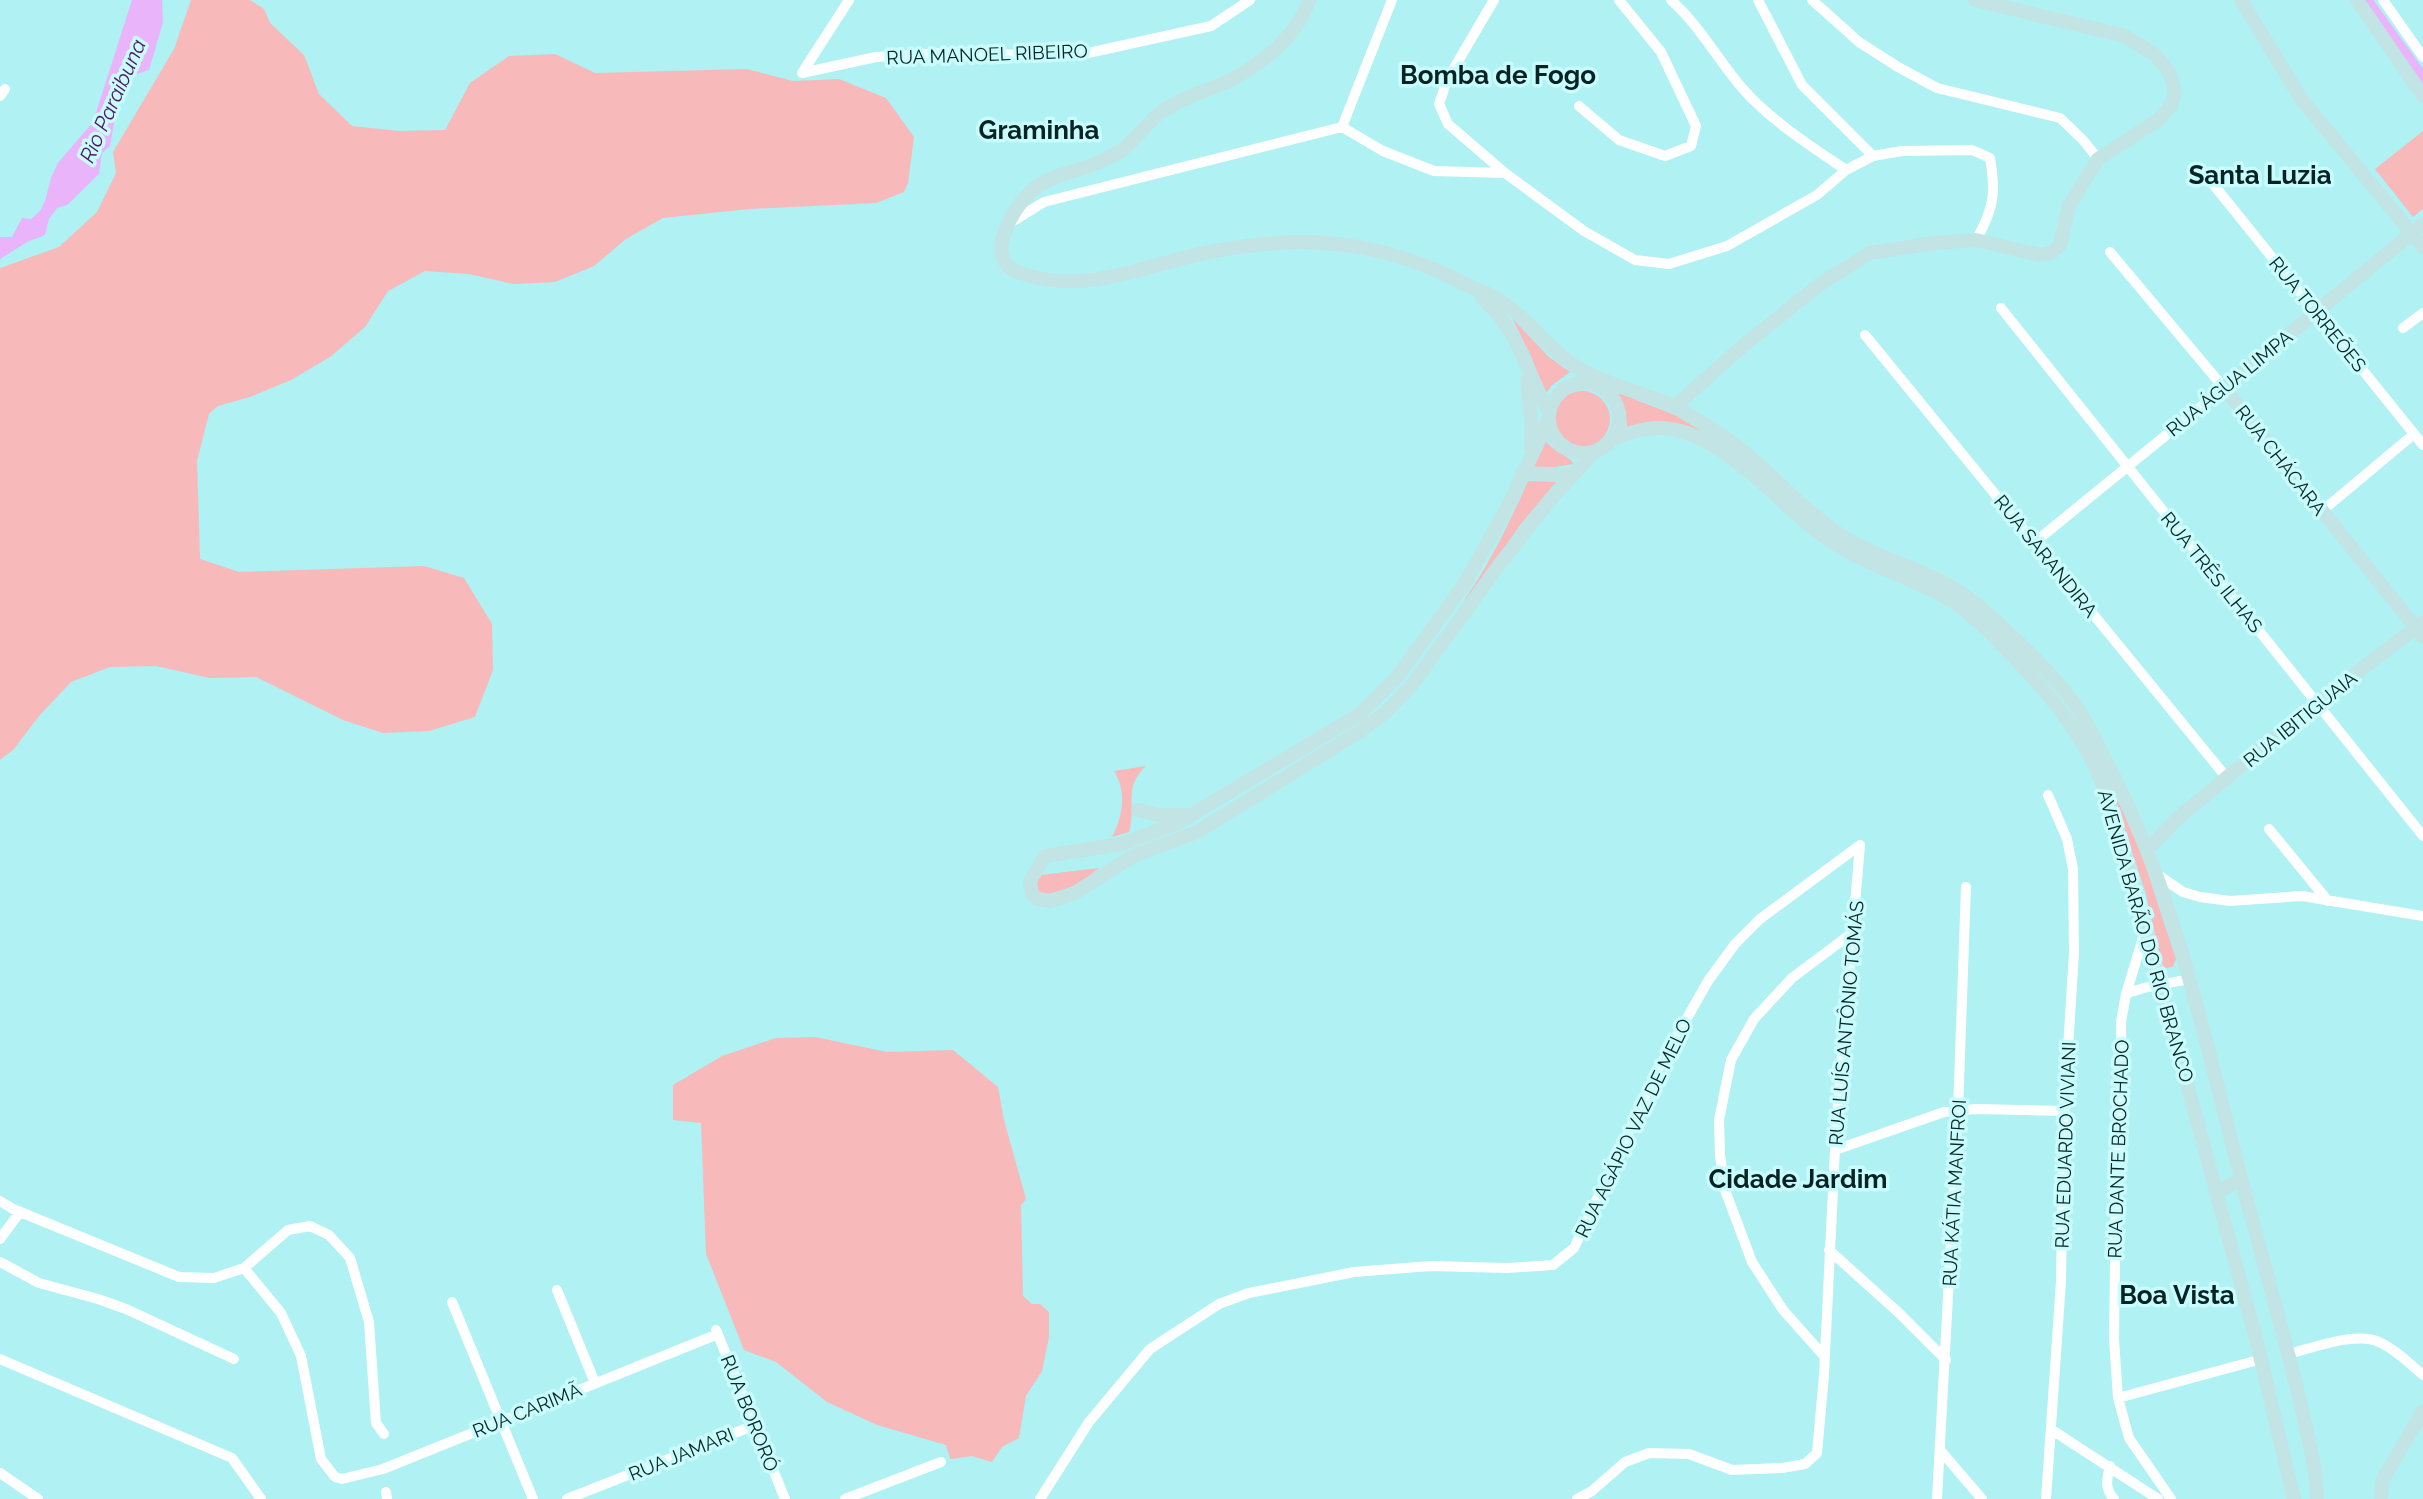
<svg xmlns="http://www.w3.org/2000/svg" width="2423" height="1499" font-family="Raleway,sans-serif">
  <rect width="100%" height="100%" fill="#b0f1f3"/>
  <!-- green -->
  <path fill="#f7b9ba" d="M191,0H250L264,9L270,23L304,55L319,94L352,126L399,131L445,130L470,83L509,56L555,54L595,73L747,69L793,81L839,79L886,98L914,137L908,183L904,192L876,203L749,209L663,218L626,239L594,266L555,282L513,284L469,274L425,271L388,291L365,327L330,357L291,380L250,397L218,406L209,414L197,461L200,559L239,572L424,566L464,578L492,624L493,670L475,717L429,731L383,733L343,720L256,677L210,678L156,666L110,667L71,682L39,716L14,749L0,760V268L59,247L97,212L116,173L113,152L174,49Z
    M2423,131V209L2413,217L2375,169Z
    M1512,318L1549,357L1570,372L1551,386L1545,395L1531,356Z
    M1554 419a28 28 0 1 1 56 0a28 28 0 1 1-56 0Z
    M1616,392L1675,415L1718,441L1627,429L1626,412Z
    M1544,438C1553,453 1569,455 1574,464L1555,467H1533Z
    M1528,481L1556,482L1521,524L1467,601L1465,599C1491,562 1509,523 1528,481Z
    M1146,766C1122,789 1137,804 1129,832L1112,837C1123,816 1127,792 1114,771Z
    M2107,776L2142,855L2176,959L2173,967L2165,968L2161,962L2146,894Z
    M1099,868C1082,882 1063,898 1039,893C1035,886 1037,882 1041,875Z
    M815,1037L887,1052L953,1050L998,1087L1004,1120L1026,1199L1021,1205L1023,1296L1032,1304H1040L1049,1312V1337L1042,1371L1026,1396L1019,1438L1002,1447L992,1462L972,1456L950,1459L946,1445L877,1425L827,1402L776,1362L744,1350L706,1254L701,1123L673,1120V1085L722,1056L776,1038Z"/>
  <!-- water -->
  <path fill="#e9b4f9" d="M132,0H162L163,22L149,70L134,75L116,112L110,146L102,153L99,174L67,205L57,208L49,219L45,235L27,242L0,259V237H12L22,218L31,219L40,211L45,201L51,178L58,163L93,122Z"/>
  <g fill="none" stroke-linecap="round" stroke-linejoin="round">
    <!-- canal -->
    <path stroke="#e9b4f9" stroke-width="12" d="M2366,0L2423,79"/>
    <!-- street -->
    <path stroke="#fff" stroke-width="10" d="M1494,0L1447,80L1439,104L1448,124L1505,173L1584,231L1635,260L1669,264L1727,246L1817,195L1846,170L1873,156L1902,151L1972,150L1990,158C1996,193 1994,209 1976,240
      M1671,0C1700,26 1718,60 1743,89C1770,120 1812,147 1846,170
      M1758,0L1802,85L1873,156
      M1812,0L1859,42L1898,67L1937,88L2060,118L2083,140L2098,159
      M2383,0L2423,57
      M802,73L876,57L961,52L1037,56L1079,55L1211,26L1250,0
      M802,73L849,0
      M0,96L5,89
      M1579,106L1619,140L1665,156L1691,146L1696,126L1661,52L1619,0
      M1342,127L1383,151L1434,171L1505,173
      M1342,127L1392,0
      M2213,184L2423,445
      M1010,223L1044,202L1342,127
      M2001,308L2423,836
      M2403,328L2423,313
      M1865,335L2227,778
      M2322,511L2414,434
      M2035,542L2224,388L2110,252
      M2269,829L2328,901
      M2155,873L2183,892L2200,897L2230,901L2302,896L2423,916
      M2146,928L2126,994L2121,1022L2122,1091L2116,1180L2114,1339L2118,1398L2129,1438L2171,1499
      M2126,994C2146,985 2168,984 2189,979
      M1835,1150L1944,1112L1976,1109L2064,1111
      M0,1201L13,1209L179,1277L214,1278L244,1268L288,1230L310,1226L329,1235L350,1258L369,1322L376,1423L384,1434
      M0,1239L20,1212
      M1829,1250L1899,1313L1946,1360
      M0,1262L39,1283L98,1299L126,1309L234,1359
      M244,1268L281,1313L301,1356L321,1459L335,1477L342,1479L383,1469L718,1334
      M557,1290L595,1383
      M452,1302L533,1499
      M716,1330L785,1499
      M2288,1354C2312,1348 2357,1331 2379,1342C2395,1349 2410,1364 2423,1375
      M1824,1356L1783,1310L1752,1262L1725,1190L1720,1155L1719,1120L1731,1060L1754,1019L1792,978L1852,933
      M0,1359L232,1458L261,1499
      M2118,1398L2262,1359
      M2052,1430L2158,1499
      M1940,1450L1982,1499
      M2110,1466C2107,1479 2104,1488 2114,1499
      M0,1473L38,1499
      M386,1492L387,1499
      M567,1499L755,1425
      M845,1499L941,1462
      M1040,1499L1089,1422L1150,1349L1219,1304L1249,1293L1354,1272L1431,1266L1507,1268L1553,1265L1574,1248L1657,1071L1708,981L1735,944L1760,919L1860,845
      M1577,1499L1592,1491L1625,1462L1649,1453L1689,1454L1732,1470L1782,1468L1805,1464L1817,1453L1824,1375L1836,1128L1860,845
      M1937,1499L1958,1111L1966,887
      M2046,1499L2061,1281L2064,1111L2074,953L2073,869L2067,839L2048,795"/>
    <!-- secondary -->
    <path stroke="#c2e4e5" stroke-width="14" d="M1309,0C1298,35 1264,62 1233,79C1211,90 1185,96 1164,110C1147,121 1136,141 1119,152C1072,181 1036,165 1008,224C1003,236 998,248 1004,260C1010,271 1013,270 1024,274C1089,297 1156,260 1220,250C1244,246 1270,243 1294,242C1353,241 1411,256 1463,283C1474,289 1486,292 1497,299C1526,316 1544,345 1572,364C1603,385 1642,391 1675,407C1690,415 1704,424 1718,433C1761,460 1792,501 1833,530C1877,562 1934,569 1976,604C2010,633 2046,666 2073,702C2088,722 2098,746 2109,767C2173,889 2202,1027 2236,1159C2256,1236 2278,1312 2297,1389C2305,1425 2316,1461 2317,1499
      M2241,0L2302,100L2423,247
      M2357,0L2423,96
      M2423,224L2224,388L2423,637
      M1482,298C1521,333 1525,370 1549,412
      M1527,381L1532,429L1531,447
      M1549 418a35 35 0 1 1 70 0a35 35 0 1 1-70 0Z
      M1674,407L1744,345L1820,284L1870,253L1934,243L1976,240L2040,255L2051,253L2060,245L2069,206L2098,159L2158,120L2171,106L2175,90L2168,70L2155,55L2125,36L1975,0
      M1549,419L1507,508L1465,583L1398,676L1360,714L1178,823L1122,844L1045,856L1030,881L1032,894L1038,899L1050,901L1075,893L1133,856L1197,832L1359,732L1386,712L1412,685L1499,565L1551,499L1595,451
      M1611,440C1621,436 1631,432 1641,430C1713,414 1774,503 1826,538C1862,562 1902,575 1940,594C1965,607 1986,628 2005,648C2045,689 2082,731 2103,785C2112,806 2117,829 2124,850L2257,1343L2294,1499
      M1522,473L1573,475
      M1138,810L1159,815H1187
      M2148,849L2178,818L2317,703L2422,623
      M2217,1193L2230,1185L2242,1182
      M2381,1499L2383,1479L2423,1411"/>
  </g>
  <g text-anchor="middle" stroke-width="7" stroke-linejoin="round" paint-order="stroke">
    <!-- street labels -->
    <g font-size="19" fill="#082324" stroke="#c9fcfd">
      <text transform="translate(987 54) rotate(-2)" y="7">RUA MANOEL RIBEIRO</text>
      <text transform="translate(2318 314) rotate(51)" y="7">RUA TORREÕES</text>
      <text transform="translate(2229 383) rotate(-39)" y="7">RUA ÁGUA LIMPA</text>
      <text transform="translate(2281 460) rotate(52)" y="7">RUA CHÁCARA</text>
      <text transform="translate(2046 556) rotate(51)" y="7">RUA SARANDIRA</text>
      <text transform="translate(2212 572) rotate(51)" y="7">RUA TRÊS ILHAS</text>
      <text transform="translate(2300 719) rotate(-39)" y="7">RUA IBITIGUAIA</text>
      <text transform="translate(2146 936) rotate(74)" y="7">AVENIDA BARÃO DO RIO BRANCO</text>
      <text transform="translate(1846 1023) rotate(-85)" y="7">RUA LUÍS ANTÔNIO TOMÁS</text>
      <text transform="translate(1633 1128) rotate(-64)" y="7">RUA AGÁPIO VAZ DE MELO</text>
      <text transform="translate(2065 1145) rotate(-88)" y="7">RUA EDUARDO VIVIANI</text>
      <text transform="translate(2118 1149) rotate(-88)" y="7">RUA DANTE BROCHADO</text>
      <text transform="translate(1954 1193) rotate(-87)" y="7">RUA KÁTIA MANFROI</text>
      <text transform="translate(527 1410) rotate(-22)" y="7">RUA CARIMÃ</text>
      <text transform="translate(750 1413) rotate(68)" y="7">RUA BORORÓ</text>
      <text transform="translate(681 1454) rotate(-22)" y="7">RUA JAMARI</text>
    </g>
    <!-- water labels -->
    <g font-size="21" font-style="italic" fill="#511562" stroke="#c9fcfd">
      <text transform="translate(113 101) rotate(-66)" y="7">Rio Paraibuna</text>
    </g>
    <!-- district labels -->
    <g font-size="26" font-weight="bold" fill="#082324" stroke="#c9fcfd">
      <text x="1498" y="84">Bomba de Fogo</text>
      <text x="1039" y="139">Graminha</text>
      <text x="2260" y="184">Santa Luzia</text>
      <text x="1798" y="1188">Cidade Jardim</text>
      <text x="2177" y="1304">Boa Vista</text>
    </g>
  </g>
</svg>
